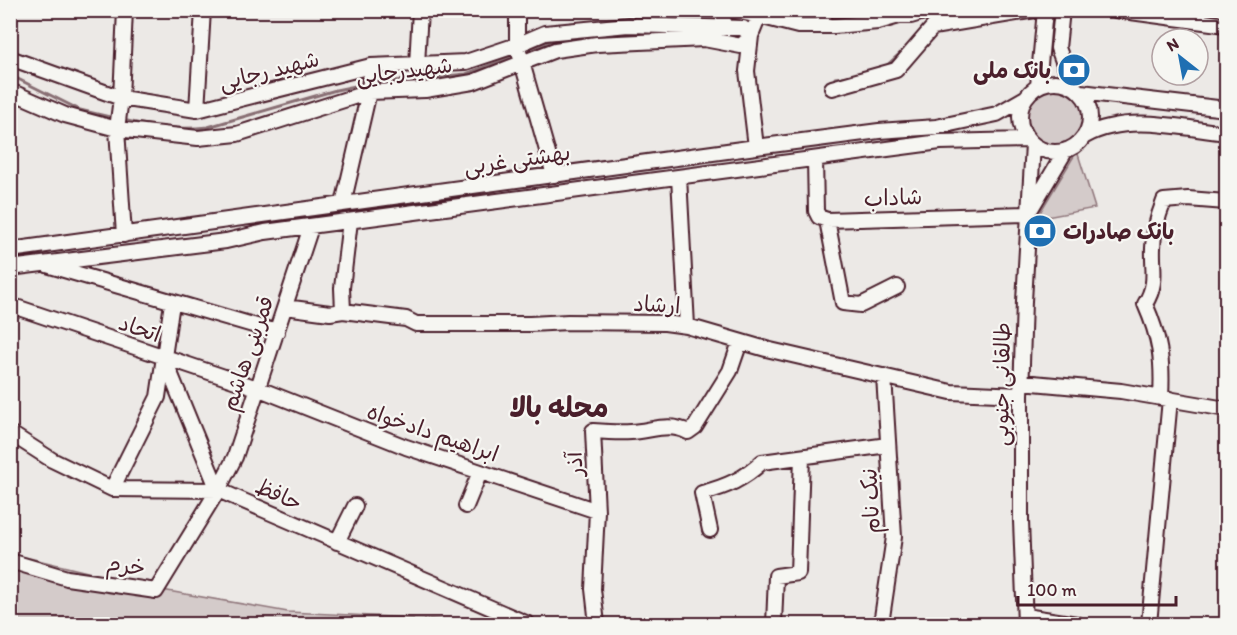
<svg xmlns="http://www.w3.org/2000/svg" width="1237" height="635" font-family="Itim,'Playpen Sans Arabic',sans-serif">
  <rect width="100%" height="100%" fill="#ece9e6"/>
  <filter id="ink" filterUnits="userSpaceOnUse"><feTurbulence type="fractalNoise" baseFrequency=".0167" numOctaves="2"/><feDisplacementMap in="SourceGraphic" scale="12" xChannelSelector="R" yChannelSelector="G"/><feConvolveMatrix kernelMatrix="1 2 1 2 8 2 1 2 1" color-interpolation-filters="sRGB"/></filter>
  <g filter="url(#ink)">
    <!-- green -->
    <path fill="#d4cbca" stroke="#8f757a" stroke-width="1.5" d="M1026 117a30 30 0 1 1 60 0a30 30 0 1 1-60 0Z
      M1077,151L1095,208L1036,219Z
      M10,551L17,555L162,590L288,612L475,621L476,624H11Z"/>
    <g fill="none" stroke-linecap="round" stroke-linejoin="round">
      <!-- stream -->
      <path stroke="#886e73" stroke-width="3" d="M604,34L681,33
        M523,53L554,39L577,37
        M883,69L909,45
        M10,75L80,110L114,118
        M835,78L851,76
        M374,83L466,74L517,55
        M123,120C150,127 180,130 208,127L336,90L365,84"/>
      <!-- minor casing -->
      <g stroke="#4a1f2b" stroke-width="18">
        <path id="minor" d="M517,10V45L554,175
          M721,10L725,26
          M731,10L759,16
          M823,10L825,26
          M1062,10L1058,48L1072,85
          M1116,10L1226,25
          M751,36L747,71L756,147
          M10,58L121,98L197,110L371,66L466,62L517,45L545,33L628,25L743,28L751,36
          M417,65L420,10
          M1020 117a35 35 0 1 1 70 0a35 35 0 1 1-70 0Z
          M1038,86L1045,10
          M832,88L896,70L933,27L1035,10
          M10,91L65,115L117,129L198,138L237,134L369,92L425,90L473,82L555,50L597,44L704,39L741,46L751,36L759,16L798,26H834L878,22L899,16H911L931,10
          M1081,92L1226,109
          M197,110L203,10
          M1085,136C1127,113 1181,128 1226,133
          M815,159L816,211L819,217L827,220L1028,214
          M679,177L687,326
          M343,204L369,92L371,66
          M1029,212L1066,150
          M827,220L843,303L861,305L897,287
          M124,235L117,129L121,98L125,10
          M10,250L756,147L879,131L936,127L997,114L1025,98
          M47,265L277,332
          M10,268L226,241L265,232L940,142L1029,140
          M10,305L257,388L406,447L597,511
          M285,307L330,313L343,311L406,319L416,324H530L568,322L665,323L687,326L766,349L951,392L1021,395
          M343,311L342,288L350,221
          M164,358L218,490
          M1022,382L1121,391L1226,409
          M1161,397C1163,360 1160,338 1145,304C1158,283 1152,270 1153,248C1153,231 1158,216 1164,201L1188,199L1226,202
          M10,433L52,460L112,489L218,490L528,624
          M112,489L158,397L172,303
          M466,506L480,472
          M710,530L702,493C726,487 744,479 762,462L888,445
          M337,542L355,506
          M10,561L67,578L156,591L218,490L235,457L311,227
          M1025,616L1077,624
          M597,624L593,589L597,511L593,431C606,432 619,433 631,432C651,431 669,422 688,432L695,427L730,371L740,342
          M774,624L776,576L798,573L802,457
          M881,624L894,537L884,376
          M1025,624L1021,521V395L1024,301L1033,144
          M1149,624L1170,399"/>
      </g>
      <!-- minor -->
      <use href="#minor" stroke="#f6f6f2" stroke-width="14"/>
    </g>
  </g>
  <!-- icons -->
  <defs>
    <g id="bank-disc" transform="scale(1.725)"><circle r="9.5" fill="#1f6fb2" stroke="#f6f6f2"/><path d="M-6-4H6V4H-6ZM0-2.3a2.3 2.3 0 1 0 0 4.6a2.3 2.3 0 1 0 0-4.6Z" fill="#fff"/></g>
  </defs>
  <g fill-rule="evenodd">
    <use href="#bank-disc" x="1074" y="70"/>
    <use href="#bank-disc" x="1040" y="231"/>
  </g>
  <g text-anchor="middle" stroke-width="4.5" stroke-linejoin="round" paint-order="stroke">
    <!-- street labels -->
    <g font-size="22" fill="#4a1f2b" stroke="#f6f6f2">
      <text transform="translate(269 70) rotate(-14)" y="8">شهید رجایی</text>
      <text transform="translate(404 70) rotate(-7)" y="8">شهیدرجایی</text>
      <text transform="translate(517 159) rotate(-8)" y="8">بهشتی غربی</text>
      <text transform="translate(893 197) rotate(-2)" y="8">شاداب</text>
      <text transform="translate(657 304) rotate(3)" y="8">ارشاد</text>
      <text transform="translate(140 328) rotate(19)" y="8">اتحاد</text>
      <text transform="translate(247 353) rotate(-71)" y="8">قمربنی هاشم</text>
      <text transform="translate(1001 384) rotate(-89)" y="8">طالقانی جنوبی</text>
      <text transform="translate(433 432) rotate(19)" y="8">ابراهیم دادخواه</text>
      <text transform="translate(574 464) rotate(-93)" y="8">آذر</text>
      <text transform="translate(279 494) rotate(24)" y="8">حافظ</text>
      <text transform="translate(870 501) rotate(-93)" y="8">نیک نام</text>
      <text transform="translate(126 565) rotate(8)" y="8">خرم</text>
    </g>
    <!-- poi labels -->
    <g font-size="22" font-weight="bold" fill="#4a1f2b" stroke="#f6f6f2" text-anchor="end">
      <text x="1051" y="78">بانک ملی</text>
      <text x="1063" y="239" text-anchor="start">بانک صادرات</text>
    </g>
    <!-- district labels -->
    <g font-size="28" font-weight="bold" fill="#4a1f2b" stroke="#f6f6f2">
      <text x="559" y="417">محله بالا</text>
    </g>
  </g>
  <!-- margin -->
  <rect width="1237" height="635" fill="none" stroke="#f6f6f2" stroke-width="36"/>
  <rect x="18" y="18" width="1201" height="599" fill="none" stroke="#4a1f2b" stroke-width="2" filter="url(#ink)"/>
  <!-- north arrow -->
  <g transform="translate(1180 57) rotate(329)"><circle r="28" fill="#f6f6f2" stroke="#b1a0a2" stroke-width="1.5"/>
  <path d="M0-4.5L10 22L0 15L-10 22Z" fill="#1f6fb2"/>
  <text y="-9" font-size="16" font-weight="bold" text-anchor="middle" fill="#4a1f2b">N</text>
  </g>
  <!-- scale -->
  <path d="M1018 596v9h158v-9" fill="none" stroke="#4a1f2b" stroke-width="3"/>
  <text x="1027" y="596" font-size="18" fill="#4a1f2b" stroke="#f6f6f2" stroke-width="4.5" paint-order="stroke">100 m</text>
</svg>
